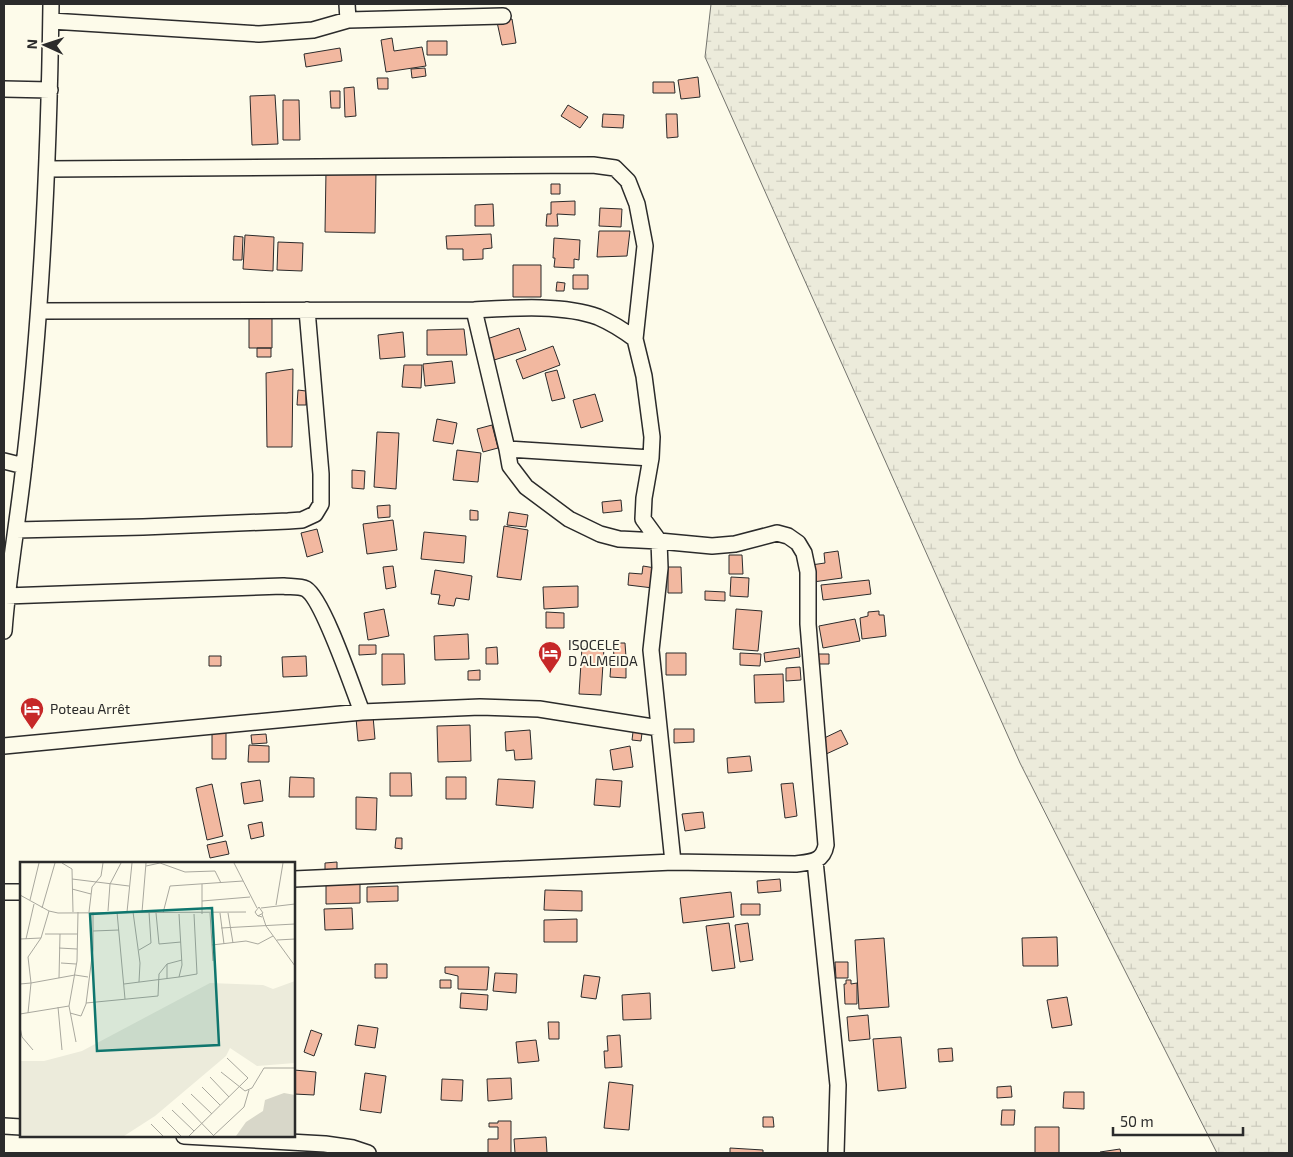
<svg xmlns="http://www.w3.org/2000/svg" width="1293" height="1157" font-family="'Exo 2',sans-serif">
  <defs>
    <pattern id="wetland-marsh" width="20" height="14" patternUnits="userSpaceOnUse" patternTransform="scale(1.25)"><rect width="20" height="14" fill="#ecebdb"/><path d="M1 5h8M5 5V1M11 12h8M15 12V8" fill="none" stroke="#cbcabc"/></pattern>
  </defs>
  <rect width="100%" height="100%" fill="#fdfbea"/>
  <!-- wetland -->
  <path fill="url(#wetland-marsh)" stroke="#74746e" d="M711,4H1289V1153H1217L1020,763L705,57Z"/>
  <!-- building -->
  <path fill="#f2b8a0" stroke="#2b2b2b" d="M512,19L516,43L502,45L497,22Z
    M392,38L394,51L422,47L426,66L386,72L381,40Z
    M427,41H447V55H427Z
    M340,48L342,61L306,67L304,54Z
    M425,68L426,76L412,78L411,69Z
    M698,77L700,97L681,99L678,80Z
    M377,78H388V89H378Z
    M653,82H674L675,93H653Z
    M354,87L356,116L345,117L344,88Z
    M330,91H340V108H331Z
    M275,95L278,144L252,145L250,96Z
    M283,100H299L300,140H283Z
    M568,105L588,117L580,128L561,116Z
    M603,114L624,115L623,128L602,127Z
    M666,114H677L678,137L667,138Z
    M326,171L376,172L375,233L325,232Z
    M551,184H560V194H551Z
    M575,201V215L557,214L558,226H546L547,214H551V202Z
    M493,204L494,226H475V205Z
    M600,208L622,209L621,227L599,226Z
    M599,231H630L627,256L597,257Z
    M491,234L492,248L483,249V259L463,260V249H447L446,236Z
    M245,235L274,237L273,271L243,269Z
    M234,236L243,237L242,260H233Z
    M554,238L580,240L579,260L574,259V268L554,267L555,258H553Z
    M278,242L303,243L302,271L277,270Z
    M513,265H541V297H513Z
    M573,275H588V289H573Z
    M557,282L565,283L564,291H556Z
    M249,318H272V348H249Z
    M519,328L526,350L491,361L484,340Z
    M464,329L467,355H427V330Z
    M403,332L405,357L380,359L378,335Z
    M553,346L560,365L523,379L516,360Z
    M257,348H271V357H257Z
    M452,361L455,383L425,386L423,364Z
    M404,365H422L421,388L402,387Z
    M293,369L292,447H267L266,373Z
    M557,370L565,398L552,401L545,373Z
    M298,390L306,391V405H297Z
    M595,394L603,421L581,428L573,400Z
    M437,419L457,423L453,444L433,441Z
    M492,425L498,448L483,452L477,429Z
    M377,432L399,433L396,489L374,487Z
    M457,450L481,453L478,482L453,480Z
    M352,470L365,471L364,489L352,488Z
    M621,500L622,511L603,513L602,502Z
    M390,505V517L378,518L377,506Z
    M470,510L478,511V520H470Z
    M509,512L528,515L526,527L507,525Z
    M393,520L397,550L367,554L363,524Z
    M504,526L528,530L521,580L497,577Z
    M317,529L323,552L307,557L301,533Z
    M424,532L466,536L464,563L421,559Z
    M838,551L842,578L813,582L811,565L825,563L824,553Z
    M729,555H742L743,574H729Z
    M393,566L396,587L386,589L383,567Z
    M643,566L655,568L653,588L628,585L629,573L642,574Z
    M668,567H681L682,593H668Z
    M435,570L472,576L469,600L456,598L454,606L438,604L440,595L431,594Z
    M731,577L749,578L748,597L730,596Z
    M869,580L871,594L823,600L821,585Z
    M578,586V607L544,609L543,587Z
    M705,591L725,592V601L705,600Z
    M384,609L389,636L368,640L364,613Z
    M736,609L762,611L758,651L733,649Z
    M879,611V615H884L886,636L862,639L860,618L868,616V612Z
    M546,612L564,613V628H546Z
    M855,619L860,641L823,648L819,626Z
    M468,634L469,659L435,660L434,636Z
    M613,643H625L626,657H614Z
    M359,645H376V654L359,655Z
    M497,647L498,664H486V648Z
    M582,647L604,648L601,695L579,694Z
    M799,648L800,657L765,662L764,653Z
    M666,653H686V675H666Z
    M740,653L761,654L760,666L740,665Z
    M382,654H404L405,684L382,685Z
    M815,654H829V664H815Z
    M209,656H221V666H209Z
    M306,656L307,676L283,677L282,657Z
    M611,663H626V678L610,677Z
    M800,667L801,680L786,681V668Z
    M480,670V680H468V671Z
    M783,674L784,702L755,703L754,675Z
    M373,716L375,739L358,741L356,718Z
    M470,725L471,761L438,762L437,726Z
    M212,728L226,729V759H212Z
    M674,729H694V742L674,743Z
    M530,730L532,759L515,760L514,750L506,751L505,732Z
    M841,730L848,744L824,755L818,741Z
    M633,732L642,733L641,741L632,740Z
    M266,734L267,743L252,744L251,735Z
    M249,745L269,746V762H248Z
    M630,746L633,767L613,770L610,750Z
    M750,756L752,771L728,773L727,758Z
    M390,773H411L412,796H390Z
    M290,777L314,778V797H289Z
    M446,777H466V799H446Z
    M498,779L535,781L533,808L496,805Z
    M596,779L622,781L620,807L594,805Z
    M260,780L263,801L244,804L241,783Z
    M793,783L797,816L785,818L781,784Z
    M212,784L223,836L207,840L196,788Z
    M356,797L377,798L376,830L356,829Z
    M703,812L705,828L685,831L682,814Z
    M262,822L264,836L251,839L248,825Z
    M396,838H402V849L395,848Z
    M226,841L229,854L210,858L207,845Z
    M337,862V875H325V863Z
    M780,879L781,891L758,893L757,881Z
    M360,881V903L326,904V882Z
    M398,886V901L367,902V887Z
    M545,890L582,891V911L544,910Z
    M731,892L734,917L683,923L680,898Z
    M741,904H760V915H741Z
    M352,908L353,929L325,930L324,909Z
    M577,919V942H544V920Z
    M729,923L735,968L712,971L706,926Z
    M748,923L753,960L740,962L735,925Z
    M1057,937L1058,966H1023L1022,938Z
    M884,938L889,1007L859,1009L855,940Z
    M835,962H848V978H836Z
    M375,964H387V978H375Z
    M445,967H489L487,990L458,989V976L445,973Z
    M495,973L517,974L516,993L493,991Z
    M584,975L600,977L596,999L581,997Z
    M440,980H451V988H440Z
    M846,980H851V984L857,983V1004H845L844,984H846Z
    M461,993L488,995L487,1010L460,1008Z
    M650,993L651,1019L623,1020L622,995Z
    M1067,997L1072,1025L1052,1028L1047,1000Z
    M868,1015L870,1039L849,1041L847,1017Z
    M548,1022H559V1039H549Z
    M358,1025L378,1028L375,1048L355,1045Z
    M311,1030L322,1034L314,1056L304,1052Z
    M620,1035L622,1067L605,1068L604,1051H608L607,1036Z
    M901,1037L906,1088L878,1091L873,1039Z
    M536,1040L539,1061L518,1063L516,1042Z
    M952,1048L953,1061L939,1062L938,1049Z
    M294,1070L316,1072L314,1095L294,1094Z
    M365,1073L386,1076L381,1113L360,1110Z
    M511,1078L512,1099L488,1101L487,1079Z
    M442,1079L463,1080L462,1101L441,1100Z
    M609,1082L633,1085L629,1130L604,1128Z
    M1011,1086L1012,1097L997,1098V1087Z
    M1064,1092H1084V1109L1063,1108Z
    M1002,1110H1015L1014,1125H1001Z
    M763,1117H773L774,1127H763Z
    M498,1121H511V1153H488V1139H498V1127H489V1123H498Z
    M1035,1127H1059V1153H1035Z
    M546,1137L547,1153H515L514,1139Z
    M730,1148L763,1150V1153H730Z
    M1120,1149L1121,1153H1100V1152Z"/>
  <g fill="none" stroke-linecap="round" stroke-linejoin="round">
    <!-- minor casing -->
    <g stroke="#2b2b2b" stroke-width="18">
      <path id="minor" d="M347,4L348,20
        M51,21L259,34L313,30L348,20L503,16
        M4,89L50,90
        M48,169L593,165L615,168L628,181L637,204L645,246L635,339
        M474,310L507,449L651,458
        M39,311L474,310C511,308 563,304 598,317C612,323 623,330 635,339L644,376L652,437L651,458L644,498L643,519L659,541L660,568L651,650L673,862
        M4,461L24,466
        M16,530L143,527L288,521L302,520L315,514L321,504V474L307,310
        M6,596L283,586C289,587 300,586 306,589C323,599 353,689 362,712
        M4,631C8,575 18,521 24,465C42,312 49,158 51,4
        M4,746L362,712L480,707L539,709L659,728
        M815,861L838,1085L836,1153
        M294,879L673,862L796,864C811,862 823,862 826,845L808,624V572L804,553L798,543L788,536L777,533L735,544L712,546L659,541L619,539L600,534L569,519L526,487L510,466L507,449
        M4,892H21
        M4,1126L21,1127
        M184,1136L325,1144L353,1148L368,1153"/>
    </g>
    <!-- minor -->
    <use href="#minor" stroke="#fdfbea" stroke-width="15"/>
  </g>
  <!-- icons -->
  <defs>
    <g id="hotel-pin" transform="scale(1.25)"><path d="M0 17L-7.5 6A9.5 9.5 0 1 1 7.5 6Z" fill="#c62828" stroke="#fdfbea"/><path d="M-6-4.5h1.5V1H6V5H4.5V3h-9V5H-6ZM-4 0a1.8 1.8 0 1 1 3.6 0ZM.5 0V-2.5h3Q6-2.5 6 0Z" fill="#fff"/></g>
  </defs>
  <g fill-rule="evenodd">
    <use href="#hotel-pin" x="550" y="653"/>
    <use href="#hotel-pin" x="32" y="709"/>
  </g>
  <g text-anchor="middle" stroke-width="4" stroke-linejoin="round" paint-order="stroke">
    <!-- poi labels -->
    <g font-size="14" fill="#2b2b2b" stroke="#fdfbea" text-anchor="start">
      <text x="568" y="650">ISOCELE<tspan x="568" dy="16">D ALMEIDA</tspan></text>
      <text x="50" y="714">Poteau Arrêt</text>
    </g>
  </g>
  <!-- overview -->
  <g transform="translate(20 862)">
    <rect width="275" height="275" fill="#fdfbea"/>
    <path d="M275,119V201L237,204L210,186L206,194L135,254L104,274H0V199H24L62,189L190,121L243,123L253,127Z" fill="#ecebdb"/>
    <path d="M264,231L275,233V274H216L226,260L243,249L245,238Z" fill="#d8d7c9"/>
    <path fill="none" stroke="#a9a89e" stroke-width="1" d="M42,1L52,7L53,50M214,1L237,46M126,4L140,1L165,10L195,9L201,21M52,17L109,24M182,22V52M52,27L71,32M0,33L29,49L38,51L226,50M10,38L19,1M182,39L230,35M256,43L263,1M22,46L35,1M241,46L275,42M88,49L90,22L101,1M69,50L72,25L81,14L83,1M97,50L105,137M107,50L112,1M113,50L120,101L119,120M122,50L126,1M136,51L139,82L161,80M143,51L150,24L223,19M190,51L193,99M200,51L204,82M208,51L213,81M242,52L246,64L275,104M238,54L243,51L239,45L235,50L237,53L238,54H239L242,55M201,66L275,62M73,69L99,68M25,72H58M21,76L8,95L11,121L55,113L68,115M0,77L21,76L29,49M6,77L14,42M257,78L275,77M192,83L226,79L238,82L253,74M39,86L57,87M119,88L131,81L129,50M41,101L56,102M159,115L177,112L174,52M39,116L40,72M147,117V102L162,98M0,122L11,121L8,151M104,122L159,115L162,103L159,52M66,141L138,134L139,112L147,102M38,145L42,188M50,151L61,154L66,142L73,87V50M0,152L49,144M0,165L2,175L13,188M56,180L49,144L57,99L58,50M201,210L225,229L232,226L244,206H275M190,215L209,235M182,225L200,243M171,232L192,252M162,241L193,273M152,248L174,269M142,255L161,274M131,262L143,274M169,274L228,216L207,196M193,274L224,245L229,228"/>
    <path fill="#0f766e" fill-opacity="0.15" stroke="#0f766e" stroke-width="2.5" d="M192,46L199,183L77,189L70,52Z"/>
    <rect width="275" height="275" fill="none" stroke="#2b2b2b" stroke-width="2.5"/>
  </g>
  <!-- border -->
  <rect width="1293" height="1157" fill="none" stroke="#2b2b2b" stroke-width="10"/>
  <!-- north arrow -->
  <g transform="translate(45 45) rotate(273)" stroke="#fdfbea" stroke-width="4" paint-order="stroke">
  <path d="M0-4L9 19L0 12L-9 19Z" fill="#2b2b2b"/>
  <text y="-8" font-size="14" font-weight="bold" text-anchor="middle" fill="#2b2b2b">N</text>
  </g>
  <!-- scale -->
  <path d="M1113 1127v8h130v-8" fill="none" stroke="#2b2b2b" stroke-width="2.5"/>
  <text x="1120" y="1127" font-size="15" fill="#2b2b2b" stroke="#fdfbea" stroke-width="4" paint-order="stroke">50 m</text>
</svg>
